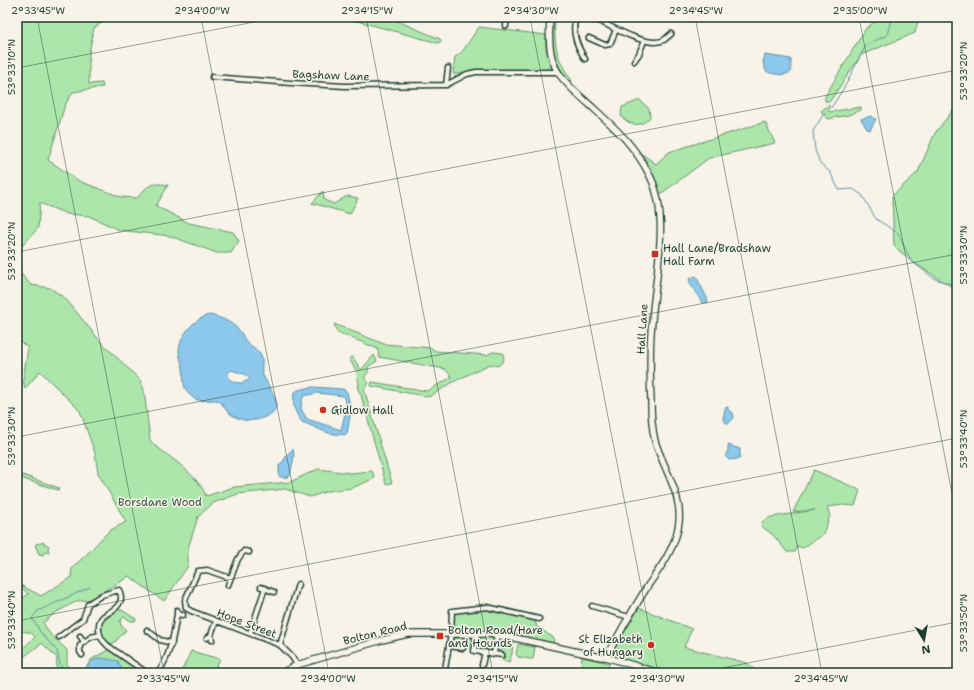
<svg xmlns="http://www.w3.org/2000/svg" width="974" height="690" font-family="'Shantell Sans',sans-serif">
  <rect width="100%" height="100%" fill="#f7f3e8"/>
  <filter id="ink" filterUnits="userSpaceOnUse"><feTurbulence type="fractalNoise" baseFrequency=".025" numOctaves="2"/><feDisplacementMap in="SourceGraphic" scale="8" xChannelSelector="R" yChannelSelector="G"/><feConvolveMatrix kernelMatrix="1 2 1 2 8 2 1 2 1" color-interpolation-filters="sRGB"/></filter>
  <g filter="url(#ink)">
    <!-- green -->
    <path fill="#ade6aa" stroke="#66926f" d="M17,17H110L94,28L89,53V84L102,83L103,87L73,92L65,105L48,160L79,181L121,197L137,198C148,185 151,182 168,185L156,206L189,223L233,232L239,241L231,253H217L170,236L119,230L89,216L67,214L40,203L38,228L22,246L17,260Z
      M292,17H388L440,39L442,41L438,43L357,21Z
      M552,17H555C554,46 556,58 572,81L570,84C551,58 552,48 552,17Z
      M879,17H919L915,33L861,55L830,101H825V96L866,28L879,19Z
      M479,27L546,35V49L554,70L475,71L462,74H453L455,57L462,52Z
      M640,100L649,109L650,117C641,128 630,126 621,116L622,107Z
      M829,105V112L861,107V110L848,115L828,119L821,111Z
      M957,107V290L911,261L894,246L892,196L918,172L935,133L953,110Z
      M765,122L775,143L709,158L662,193H658L640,155L642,154L656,164L669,152Z
      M323,191L324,200L334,204L347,196L358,198L350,214L312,203Z
      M17,263L21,274L31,285L50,288L65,298L100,341L140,380L144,390L150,440L153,444C170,457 199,476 206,496L234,487L290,482L318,469L350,473L372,471L375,478L352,488L328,491L310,497L285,489L238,494L213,503L198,517L188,548V566L164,601L151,592L129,576L120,582L88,600L77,601L55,613L43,623L50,634L67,650V669L72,673H56L57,658L42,643L17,662V654L35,637L32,633L17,630V600L23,598L28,594L22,588L17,585V583L41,596L72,577L71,574L72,569L76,564L85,556L109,531L126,522L98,473L95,453L80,411L40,371L25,389L23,379L28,348L17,339Z
      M334,324L384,344L432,348L435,351L487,355L492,352L503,353L504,360L498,366L490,364L453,382L429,397L371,386L372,382L427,391L452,377L445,369L379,357L378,349L337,332Z
      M374,355L377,361L368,367V373L365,375V379L369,383L364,389L392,483L386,484L361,395L357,387L359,386L357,372L349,359L352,356L361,370Z
      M814,470L860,490L855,506L843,505L827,507L830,516L823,534L803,548L797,546L795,552H787L773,535L761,526L763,521L771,517L815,510L793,512Z
      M17,473L59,488L58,490L17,477Z
      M42,542L49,546L48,548L49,553L45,552L43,555L39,554L35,545L38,543L40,544Z
      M639,608L692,629L684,647L747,663L758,673H673L610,656Z
      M120,609L136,619L135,621H131L124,617L120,621L121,626L126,630L114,643L108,645C93,625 104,620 120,609Z
      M486,610L535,621L537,627L554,638L553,643L522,636L498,632H455L453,617L455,613Z
      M477,636L495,639L493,650L476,648Z
      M453,638H474L472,648L452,646Z
      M499,639L513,642L512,654L509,662L503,661L504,653L496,651Z
      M518,644L535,647L533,659H530L518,657L516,654Z
      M110,649L145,673H82L92,659Z
      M191,651L220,659L214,670L211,669L209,673H184L181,672Z
      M582,657L610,663L606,673H580Z"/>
    <!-- water -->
    <path fill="#8cc8ec" stroke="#6090a2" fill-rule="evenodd" d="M765,55L791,59V72C784,76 773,75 766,71L763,62Z
      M871,116L876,119L870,130L867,129L861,119Z
      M696,276L707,298L708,302L702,303C698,295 691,288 689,279Z
      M209,315C222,317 234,323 242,334C244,337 244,340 247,342C251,346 257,349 260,354C264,360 261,366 262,372C264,383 288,405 269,415C254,423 240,423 227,411C224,408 223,404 220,402C213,396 200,407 189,394C182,387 184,378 183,368C182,362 179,357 179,351C180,335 194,319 209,315ZM231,370L244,374L250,378L249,380L241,383L233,382L228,376V373Z
      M312,387L343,389L347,392L351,411L347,434C332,437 319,429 305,423H303C295,414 292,405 294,393L298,390ZM317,393L344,396C349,406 343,419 341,430L307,419L301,409L302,400L304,396Z
      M728,407V410L733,413L734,418L728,424L723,420L725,408Z
      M728,445L740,449V457L737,459L729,460L725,456L728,450Z
      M293,449L294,456L290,476L284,478L279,476V466C285,460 287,453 293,449Z
      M101,658L118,661L123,672L121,673H86C88,663 91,660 101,658Z"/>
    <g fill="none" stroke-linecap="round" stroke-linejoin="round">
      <!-- stream -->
      <path stroke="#6090a2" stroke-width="1" d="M831,108L845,86L866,45L887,35L892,17
        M825,112L813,131L815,150L820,163L830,172L839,190L853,189L862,195L876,219L898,233L911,261L935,279L957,286
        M65,673L60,664L57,651L41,633L32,618L38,611L90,587"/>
      <!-- street casing -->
      <g stroke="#1f3d34" stroke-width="7">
        <path id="street" d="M576,17C571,32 577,46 585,59
          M591,17C607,24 647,49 664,40C666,38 669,36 671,34
          M506,26V17
          M589,38L605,45L610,44L616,30
          M634,61L639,54L644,41
          M212,77L291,83L345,86L446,85L467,74L476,72H558
          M446,85L448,68
          M230,578L207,570L198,571L185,600L186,608L191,611L280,645L292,657L297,665
          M228,585L238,559L244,551L249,552
          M261,587L274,592
          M592,606L629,617
          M177,610V614L183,615
          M147,630L160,640L172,643
          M250,633L265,588
          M477,633L474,651L502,655
          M211,635L216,621
          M80,636L84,642
          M59,637L83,619L88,604L102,595L119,590C121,594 122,598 120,602C115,615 97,611 99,630C100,638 103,641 108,646L147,673
          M207,638L211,635L212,640
          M280,645L298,584
          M449,646L463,648
          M494,654L497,634
          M82,655L80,652V645L91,637L100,635
          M482,665L485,652
          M445,669L451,634L452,611L487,607L539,619
          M158,673C170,656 174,634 177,614"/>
      </g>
      <!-- secondary casing -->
      <g stroke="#1f3d34" stroke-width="8">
        <path id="secondary" d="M550,17C549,35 548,57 558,72C565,84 580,96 590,105C615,128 636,146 651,178C670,218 655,278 652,321C649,348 650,375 651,402C651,415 652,428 655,441C663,468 685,498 678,528C674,549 661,567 649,584C640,598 632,612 623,627C618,637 611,647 606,657
          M281,673L297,665L382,640L408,634H490L515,638L601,657H606L659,673"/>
      </g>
      <!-- street -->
      <use href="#street" stroke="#f7f3e8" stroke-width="4"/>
      <!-- secondary -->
      <use href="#secondary" stroke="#f7f3e8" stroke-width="5.5"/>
    </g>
  </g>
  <!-- ticks -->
  <path fill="none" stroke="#1f3d34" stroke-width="1" stroke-opacity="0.45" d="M37,17L164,673M201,17L329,673M366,17L493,673M530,17L658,673M695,17L822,673M859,17L957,519M17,68L280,17M17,252L957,70M17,437L957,254M17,621L957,438M697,673L957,622"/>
  <!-- markers -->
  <g fill="#c8321e" stroke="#f7f3e8" stroke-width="1.5">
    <rect x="651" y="250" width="8" height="8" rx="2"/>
    <circle cx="323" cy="410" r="4"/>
    <rect x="436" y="632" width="8" height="8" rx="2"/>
    <circle cx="651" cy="645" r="4"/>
  </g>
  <g text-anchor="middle" stroke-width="3" stroke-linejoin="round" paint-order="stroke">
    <!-- street labels -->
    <g font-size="11" fill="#1f3d34" stroke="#f7f3e8">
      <text transform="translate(331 75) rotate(2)" y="4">Bagshaw Lane</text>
      <text transform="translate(642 329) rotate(-86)" y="4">Hall Lane</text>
      <text transform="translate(247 623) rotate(21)" y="4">Hope Street</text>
      <text transform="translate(375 633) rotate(-14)" y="4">Bolton Road</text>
    </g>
    <!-- poi labels -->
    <g font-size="11" fill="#1f3d34" stroke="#f7f3e8" text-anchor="start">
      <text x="663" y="252">Hall Lane/Bradshaw<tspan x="663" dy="13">Hall Farm</tspan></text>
      <text x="331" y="414">Gidlow Hall</text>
      <text x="448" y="634">Bolton Road/Hare<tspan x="448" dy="13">and Hounds</tspan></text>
      <text x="643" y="643" text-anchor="end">St Elizabeth<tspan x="643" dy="13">of Hungary</tspan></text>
    </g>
    <!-- park labels -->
    <g font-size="11" fill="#345646" stroke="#f7f3e8">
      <text x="160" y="506">Borsdane Wood</text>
    </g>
  </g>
  <!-- margin -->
  <rect width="974" height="690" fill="none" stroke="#f7f3e8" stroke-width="44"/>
  <!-- north arrow -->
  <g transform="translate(924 640) rotate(169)" stroke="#f7f3e8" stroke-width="3" paint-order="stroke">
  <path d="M0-3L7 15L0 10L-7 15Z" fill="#1f3d34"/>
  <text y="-6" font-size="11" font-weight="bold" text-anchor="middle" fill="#1f3d34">N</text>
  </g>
  <rect x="22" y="22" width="930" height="646" fill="none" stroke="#1f3d34" stroke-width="1.5"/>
  <g font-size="10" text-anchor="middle" fill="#1f3d34">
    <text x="38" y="14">2°33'45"W</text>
    <text x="202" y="14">2°34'00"W</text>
    <text x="367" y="14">2°34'15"W</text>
    <text x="531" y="14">2°34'30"W</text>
    <text x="696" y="14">2°34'45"W</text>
    <text x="860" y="14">2°35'00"W</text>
    <text transform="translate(11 67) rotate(-90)" y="4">53°33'10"N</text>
    <text transform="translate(963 71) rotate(-90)" y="4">53°33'20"N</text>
    <text transform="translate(11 251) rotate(-90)" y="4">53°33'20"N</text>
    <text transform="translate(963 255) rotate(-90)" y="4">53°33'30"N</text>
    <text transform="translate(11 436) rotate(-90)" y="4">53°33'30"N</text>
    <text transform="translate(963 439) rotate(-90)" y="4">53°33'40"N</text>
    <text transform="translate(11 620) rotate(-90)" y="4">53°33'40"N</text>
    <text transform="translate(963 623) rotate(-90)" y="4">53°33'50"N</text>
    <text x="163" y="682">2°33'45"W</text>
    <text x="328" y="682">2°34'00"W</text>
    <text x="492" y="682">2°34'15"W</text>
    <text x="657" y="682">2°34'30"W</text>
    <text x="821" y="682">2°34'45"W</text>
  </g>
</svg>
